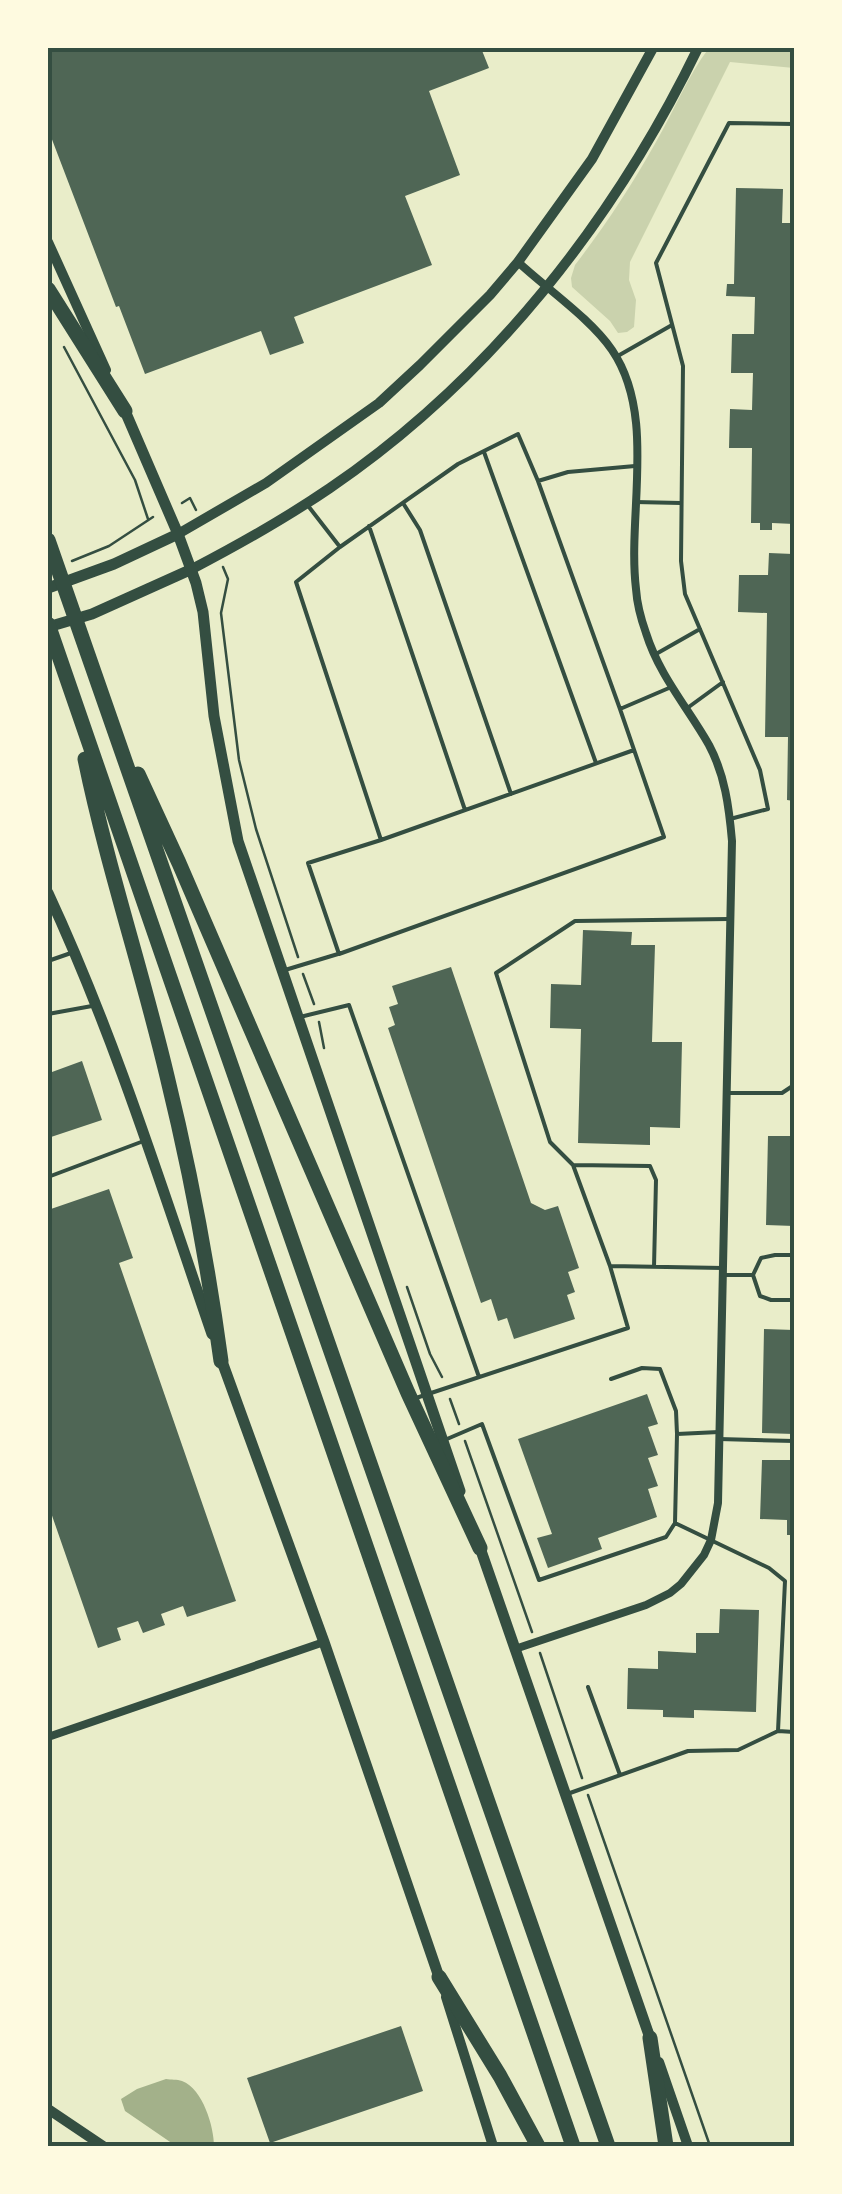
<svg xmlns="http://www.w3.org/2000/svg" width="842" height="2194" font-family="'Noto Sans',sans-serif">
  <rect width="100%" height="100%" fill="#e9edc9"/>
  <!-- green -->
  <path fill="#cad2ad" d="M709,48H794V68L730,62L630,262L629,280L636,300L634,327L627,332L618,333L610,321L572,287L571,278L575,265C605,226 632,185 656,142C674,111 687,77 709,48Z"/>
  <!-- water -->
  <path fill="#a3b18a" d="M166,2079C171,2080 177,2079 182,2081C203,2089 214,2127 214,2146H176L125,2111L121,2099L137,2089Z"/>
  <!-- building -->
  <path fill="#4f6655" d="M48,48H481L489,68L429,91L460,175L405,196L432,265L294,317L304,343L270,355L261,331L145,374L119,306L116,307L48,129Z
    M736,188L783,189L782,223H794V524L772,523V530H760V523H751L752,448H729L730,409L752,410L753,373H731L732,334H754L755,297L726,296L727,284H734Z
    M769,553L793,554L794,801L787,800L788,737H765L767,613L738,612L739,575H768Z
    M583,930L632,932L631,945H655L652,1042H682L680,1128L650,1127V1145L578,1143L581,1029L550,1028L551,984L581,985Z
    M451,967L531,1203L545,1210L558,1206L579,1268L568,1272L575,1292L567,1295L575,1319L514,1339L507,1318L498,1321L491,1299L481,1303L388,1028L395,1025L389,1007L398,1004L392,986Z
    M82,1061L102,1120L48,1138V1070L52,1072Z
    M768,1136H794V1226L766,1225Z
    M109,1189L133,1258L119,1263L236,1601L187,1617L183,1606L161,1614L165,1625L143,1633L138,1621L117,1628L121,1640L98,1648L48,1504V1210Z
    M764,1329L794,1330V1434L762,1433Z
    M647,1394L658,1424L648,1427L658,1455L648,1458L658,1486L648,1489L657,1517L598,1538L602,1549L548,1568L537,1538L552,1534L518,1439Z
    M762,1460H794V1535H787V1520L760,1519Z
    M720,1609L759,1610L756,1712L694,1710V1718L663,1717V1710L627,1709L628,1668L658,1669V1651L696,1653V1633H719Z
    M401,2026L423,2091L270,2143L247,2078Z"/>
  <g fill="none" stroke-linecap="round" stroke-linejoin="round">
    <!-- path -->
    <path stroke="#344e41" stroke-width="2.5" d="M64,347L135,480L148,519
      M182,503L190,498L196,510
      M72,561L109,546L153,517
      M223,567L228,579L221,613L239,760L256,829L298,957
      M303,974L314,1004
      M319,1022L324,1048
      M407,1287L430,1354L442,1377
      M450,1399L459,1424
      M465,1441L532,1632
      M540,1653L582,1778
      M588,1795L710,2146"/>
    <!-- service -->
    <path stroke="#344e41" stroke-width="4" d="M616,357L672,325
      M484,452L596,763
      M538,481L620,709L669,688
      M635,502L681,503
      M403,503L420,530L511,794
      M309,507L340,547L296,582L381,840L308,863L339,954L664,837L620,709
      M369,526L465,810
      M340,547L458,464L518,434L538,481L568,472L635,466
      M656,654L700,629
      M686,709L723,682
      M730,819L768,809L760,770L685,594L681,561L683,366L656,263L729,123L794,124
      M381,840L634,750
      M48,961L71,953
      M285,970L338,954
      M48,1014L92,1006
      M300,1017L349,1005L479,1377
      M726,1093H782L794,1085
      M573,1165L650,1166L656,1180L654,1267
      M48,1177L141,1142
      M794,1255H775L761,1258L753,1275L760,1296L771,1300H794
      M610,1266L573,1165L550,1142L496,973L575,921L729,919
      M722,1275H753
      M611,1379L642,1368L660,1369L676,1411L677,1434L719,1432
      M416,1398L628,1328L610,1266L723,1268
      M447,1439L482,1424L539,1580L666,1537L675,1523L677,1434
      M719,1439L794,1441
      M588,1687L620,1775
      M778,1731L794,1732
      M570,1793L688,1751L738,1750L778,1731L785,1581L769,1568L675,1523"/>
    <!-- minor -->
    <path stroke="#344e41" stroke-width="8" d="M515,1649L646,1605L670,1593L681,1584L704,1555L711,1540L718,1503L732,841C729,807 725,775 709,745C688,708 659,675 646,633C641,619 637,604 636,589C627,514 657,416 612,350C591,319 547,289 518,262
      M48,1737L324,1642"/>
    <!-- tertiary -->
    <path stroke="#344e41" stroke-width="10" d="M48,242L106,370
      M178,534L266,483L379,403L420,365L490,295L518,262L592,159L653,48
      M192,569C240,544 286,518 330,488C490,379 614,221 698,48
      M446,1997L493,2146
      M659,2062L688,2146
      M48,2109L103,2146"/>
    <!-- secondary -->
    <path stroke="#344e41" stroke-width="11" d="M125,411L178,534L196,583L203,612L214,716L238,841L460,1491
      M48,588L114,564L178,534
      M48,627L92,614L192,569
      M48,893C114,1035 161,1185 212,1334
      M220,1356L324,1642L439,1977
      M478,1542L650,2038"/>
    <!-- motorway -->
    <path stroke="#344e41" stroke-width="15" d="M48,289L125,411
      M48,540L608,2146
      M48,624L573,2146
      M85,759C107,866 142,970 167,1076C190,1170 208,1265 221,1361
      M138,774L179,863L408,1393L480,1548
      M439,1977L500,2076L538,2146
      M650,2038L666,2146"/>
  </g>
  <!-- border -->
  <rect width="842" height="2194" fill="none" stroke="#fefae0" stroke-width="100"/>
  <rect x="50" y="50" width="742" height="2094" fill="none" stroke="#344e41" stroke-width="4"/>
</svg>
